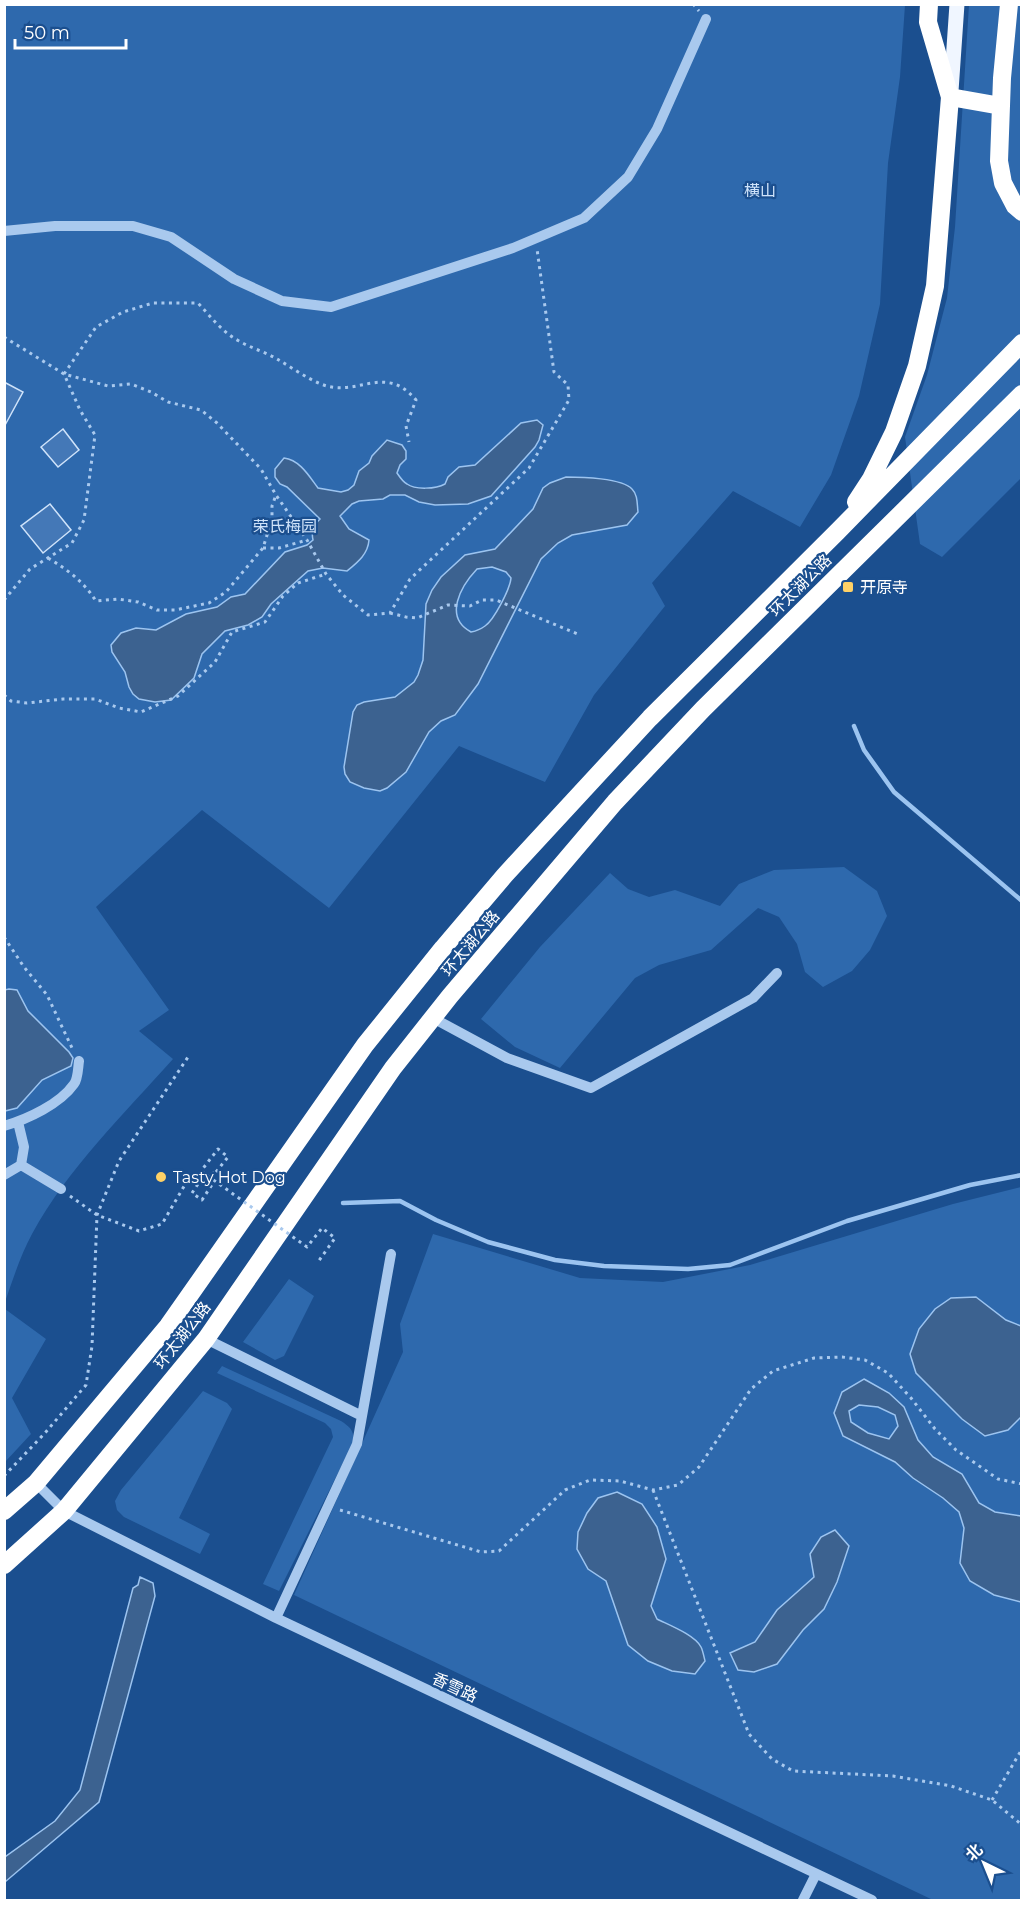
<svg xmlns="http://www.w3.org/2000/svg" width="1026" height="1905" font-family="Montserrat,'Noto Sans SC',sans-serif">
  <rect width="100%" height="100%" fill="#1b4f8f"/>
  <!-- green -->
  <path fill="#2e69ad" d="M5,5H905L900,77L888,163L880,304L859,396L831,475L800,527L733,491L652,583L665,606L594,695L545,782L459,746L329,908L202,810L96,907L169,1010L139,1031L173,1059C124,1114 68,1168 32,1234C21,1254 13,1279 5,1302Z
    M969,5H1021V478L942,557L920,544L905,437L927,375L947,298L955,227Z
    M844,867L877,891L887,916L870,950L852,971L823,987L805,972L797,944L779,917L758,908L711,950L659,965L635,978L560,1068L515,1047L481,1019L540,947L610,873L628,889L649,897L675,890L720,906L739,884L774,870Z
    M1021,1187V1900H933L294,1595L403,1352L400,1324L433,1234L580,1278L663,1282L750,1265L953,1204Z
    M289,1279L314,1296L284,1356L275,1360L243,1342Z
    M5,1309L46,1339L12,1398L31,1434L5,1462Z
    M222,1366L341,1421C350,1427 355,1431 353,1443L279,1591L263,1584L333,1437L331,1429L325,1423L217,1373Z
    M203,1391L227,1403L232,1409L179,1518L210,1534L200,1554L124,1517L117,1510L115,1501L121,1490Z"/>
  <!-- water -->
  <path fill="#3c6290" stroke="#9cc4f0" stroke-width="1.5" fill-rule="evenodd" d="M537,420L543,425L539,440L535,447L491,496L468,504L435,505L419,502L405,495H390L383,499L359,501L352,504L340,516L349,529L369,540C368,554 358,562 347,571L323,568L308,571L271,604L262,617L248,625L225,631L202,654L194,678L171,700L155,702L139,699L133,694L129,687L125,672L112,652L111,645L121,633L136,628L156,630L186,614L217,607L231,597L245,594L285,552L307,545L313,540C311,530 313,526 320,519L287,487L280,484L275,477V469L284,458C300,460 309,476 318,488L341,492L348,490L354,485L359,471L369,463L372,456L387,440L402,445L406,451V459L400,465L397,473C399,476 403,482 407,484C415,490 436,489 445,484L448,477L459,467L475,465L521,423Z
    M566,477C581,477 622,478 632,489C638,495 637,504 638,512L627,525L572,535L558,543L541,559L478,684L455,715L441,721L429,732L406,772L387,788L380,791L364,788L350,782L345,774L344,767L353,712L357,705L364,702L395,697L414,682L418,675L423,660L426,604L432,590L441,577L465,555L495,549L533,509L543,488L550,483ZM492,567L506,572L511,578C510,589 494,620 485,626C481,629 476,631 471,632C443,617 461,586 477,569Z
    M9,989L17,990L28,1011L69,1052L73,1058L71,1066L42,1080L17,1108L5,1111L4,990Z
    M976,1297L1006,1320L1021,1326V1417L1008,1430L985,1436L962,1419L916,1373L910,1354L919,1329L935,1309L951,1298Z
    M864,1379L889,1393L904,1407L918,1440L933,1457L962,1474L979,1503L995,1512L1021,1516V1602L994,1595L970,1581L960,1563L964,1528L959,1512L943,1498L913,1478L895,1462L843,1436L834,1413L842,1392ZM859,1405L878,1407L895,1415L898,1426L889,1439L868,1433L851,1422L849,1411Z
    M617,1492L642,1504L657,1527L666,1559L651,1606L657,1619C669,1625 695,1635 701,1647C703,1651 704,1657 705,1661L695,1674L672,1671L648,1661L628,1645L606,1581L588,1569L577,1549L578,1532L587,1513L598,1498Z
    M835,1530L849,1546L837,1582L824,1609L803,1630L777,1664L754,1672L738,1670L730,1653L755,1642L777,1610L814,1577L810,1554L821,1537Z
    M140,1577L153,1583L155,1596L99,1802L5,1882V1857L55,1821L80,1790L133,1588L138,1585Z"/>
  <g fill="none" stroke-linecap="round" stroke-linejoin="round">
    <!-- stream -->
    <path stroke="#9cc4f0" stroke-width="4.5" d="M854,726L864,750L894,792L1022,901
      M343,1203L400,1201L436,1220L488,1242L555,1260L604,1266L688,1269L730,1265L847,1221L970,1185L1022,1175"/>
  </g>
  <!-- building -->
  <path fill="#4478b7" stroke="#cfe3fa" stroke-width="1.5" d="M4,382L23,392L4,427Z
    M63,429L79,450L58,467L41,447Z
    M50,504L71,530L43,553L21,526Z"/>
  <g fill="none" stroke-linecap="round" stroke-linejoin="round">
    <!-- path -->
    <path stroke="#a9c9ee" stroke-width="3" stroke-dasharray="3 4.5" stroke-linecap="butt" d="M693,4L699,11
      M4,337L64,374L108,386L131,384L151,392L168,402L201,410L217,423L261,469L276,495L307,540L326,574L343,595L368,615L390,613L410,579L529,468L569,400L568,385L554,372L537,249
      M64,374L96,327L123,312L153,303H198C211,317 222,332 239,341C251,348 265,352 277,359C291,367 306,378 321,384C357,399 384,362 416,400L406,426L409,442
      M263,548H279L307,540
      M48,558C68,570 83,581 96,601L118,599L138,602L157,610H175L209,603L226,592L263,548L272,519V506L276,495
      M4,600L30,569L72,543L84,520L95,435L80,410L64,374
      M390,613L406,617L417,618L448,605L470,606L482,600H496L580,635
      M4,695L11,701L27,703L63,699H95L119,708L141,712L178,696L215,662L232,632L265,622L283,596L298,583L326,574
      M4,937L24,967L47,995L73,1050
      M202,1178L192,1193L202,1200L215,1180
      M70,1196L97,1215L139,1231L162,1224L190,1176L202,1178L216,1172
      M4,1476L45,1433L86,1385L92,1346L97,1215L119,1161L190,1054
      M653,1490L749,1734L772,1759L793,1771L893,1776L951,1786L992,1800L1022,1825
      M340,1510L481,1552L499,1551L565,1490L590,1480L620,1481L653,1490L678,1485L699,1467L751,1389L773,1371L814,1358L842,1357L865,1360L888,1373L911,1398L935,1429L956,1450L998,1479L1022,1484
      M992,1800L1022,1749"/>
    <!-- minor -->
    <path stroke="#a9c9ee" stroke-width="10" d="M4,231L55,226H133L171,237L234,279L282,301L331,307L513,248L584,218L628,177L657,129L706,19
      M433,1018L507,1058L591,1088L753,998L777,973
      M18,1122L24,1147L21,1165
      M4,1126C28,1119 60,1104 74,1084C78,1079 78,1068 79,1061
      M4,1175L21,1165L61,1189
      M206,1339L362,1416
      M36,1483L64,1511L276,1618L872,1900
      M276,1618L357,1444L391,1254
      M803,1900L816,1874"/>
    <!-- major -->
    <path stroke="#f0f6ff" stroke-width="15" d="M951,91L957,4"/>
    <!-- highway -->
    <path stroke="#fff" stroke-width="18" d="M929,4L928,22L950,97L1001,106
      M1009,4L1002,78L999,161L1003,183L1015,206L1022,212
      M856,502L871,479L894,432L917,366L935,286L950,97
      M4,1511L36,1483L168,1326L365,1045L443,948L505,875L650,718L837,532L1022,343
      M4,1565L64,1511L206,1339L393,1068L450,996L615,802L703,709L1022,394"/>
    <!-- path-bridge -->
    <path stroke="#a9c9ee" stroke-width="3" stroke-dasharray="3 4.5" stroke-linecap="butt" d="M216,1172L228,1157L218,1149L201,1171L307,1247L322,1228L335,1238L318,1262"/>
  </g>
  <!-- markers -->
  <g fill="#ffd166" stroke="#1b4f8f" stroke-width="2">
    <rect x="842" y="581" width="12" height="12" rx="3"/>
    <circle cx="161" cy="1177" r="6"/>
  </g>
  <g text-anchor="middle" stroke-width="4.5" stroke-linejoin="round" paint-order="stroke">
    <!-- park labels -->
    <g font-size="16" fill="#cfe3fa" stroke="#1b4f8f">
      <text x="760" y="196">横山</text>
      <text x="285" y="532">荣氏梅园</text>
    </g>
    <!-- street labels -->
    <g font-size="16" fill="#fff" stroke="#1b4f8f">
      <text transform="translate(800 585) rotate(-45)" y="6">环太湖公路</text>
      <text transform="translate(470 943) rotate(-50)" y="6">环太湖公路</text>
      <text transform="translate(182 1335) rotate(-52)" y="6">环太湖公路</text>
      <text transform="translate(455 1687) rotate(25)" y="6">香雪路</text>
    </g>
    <!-- poi labels -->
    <g font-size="16" fill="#fff" stroke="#1b4f8f" text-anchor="start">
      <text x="860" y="593">开原寺</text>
      <text x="173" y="1183">Tasty Hot Dog</text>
    </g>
  </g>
  <!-- border -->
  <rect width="1026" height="1905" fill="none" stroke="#ffffff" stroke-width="12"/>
  <!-- north arrow -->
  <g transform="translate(984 1863) rotate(317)" stroke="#1b4f8f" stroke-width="4.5" paint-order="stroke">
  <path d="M0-4.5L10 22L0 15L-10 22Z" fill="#ffffff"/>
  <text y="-9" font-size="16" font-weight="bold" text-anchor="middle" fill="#ffffff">北</text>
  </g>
  <!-- scale -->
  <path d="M15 39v9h111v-9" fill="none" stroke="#ffffff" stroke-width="3"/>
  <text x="24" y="39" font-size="18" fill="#ffffff" stroke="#1b4f8f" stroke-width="4.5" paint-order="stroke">50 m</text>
</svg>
